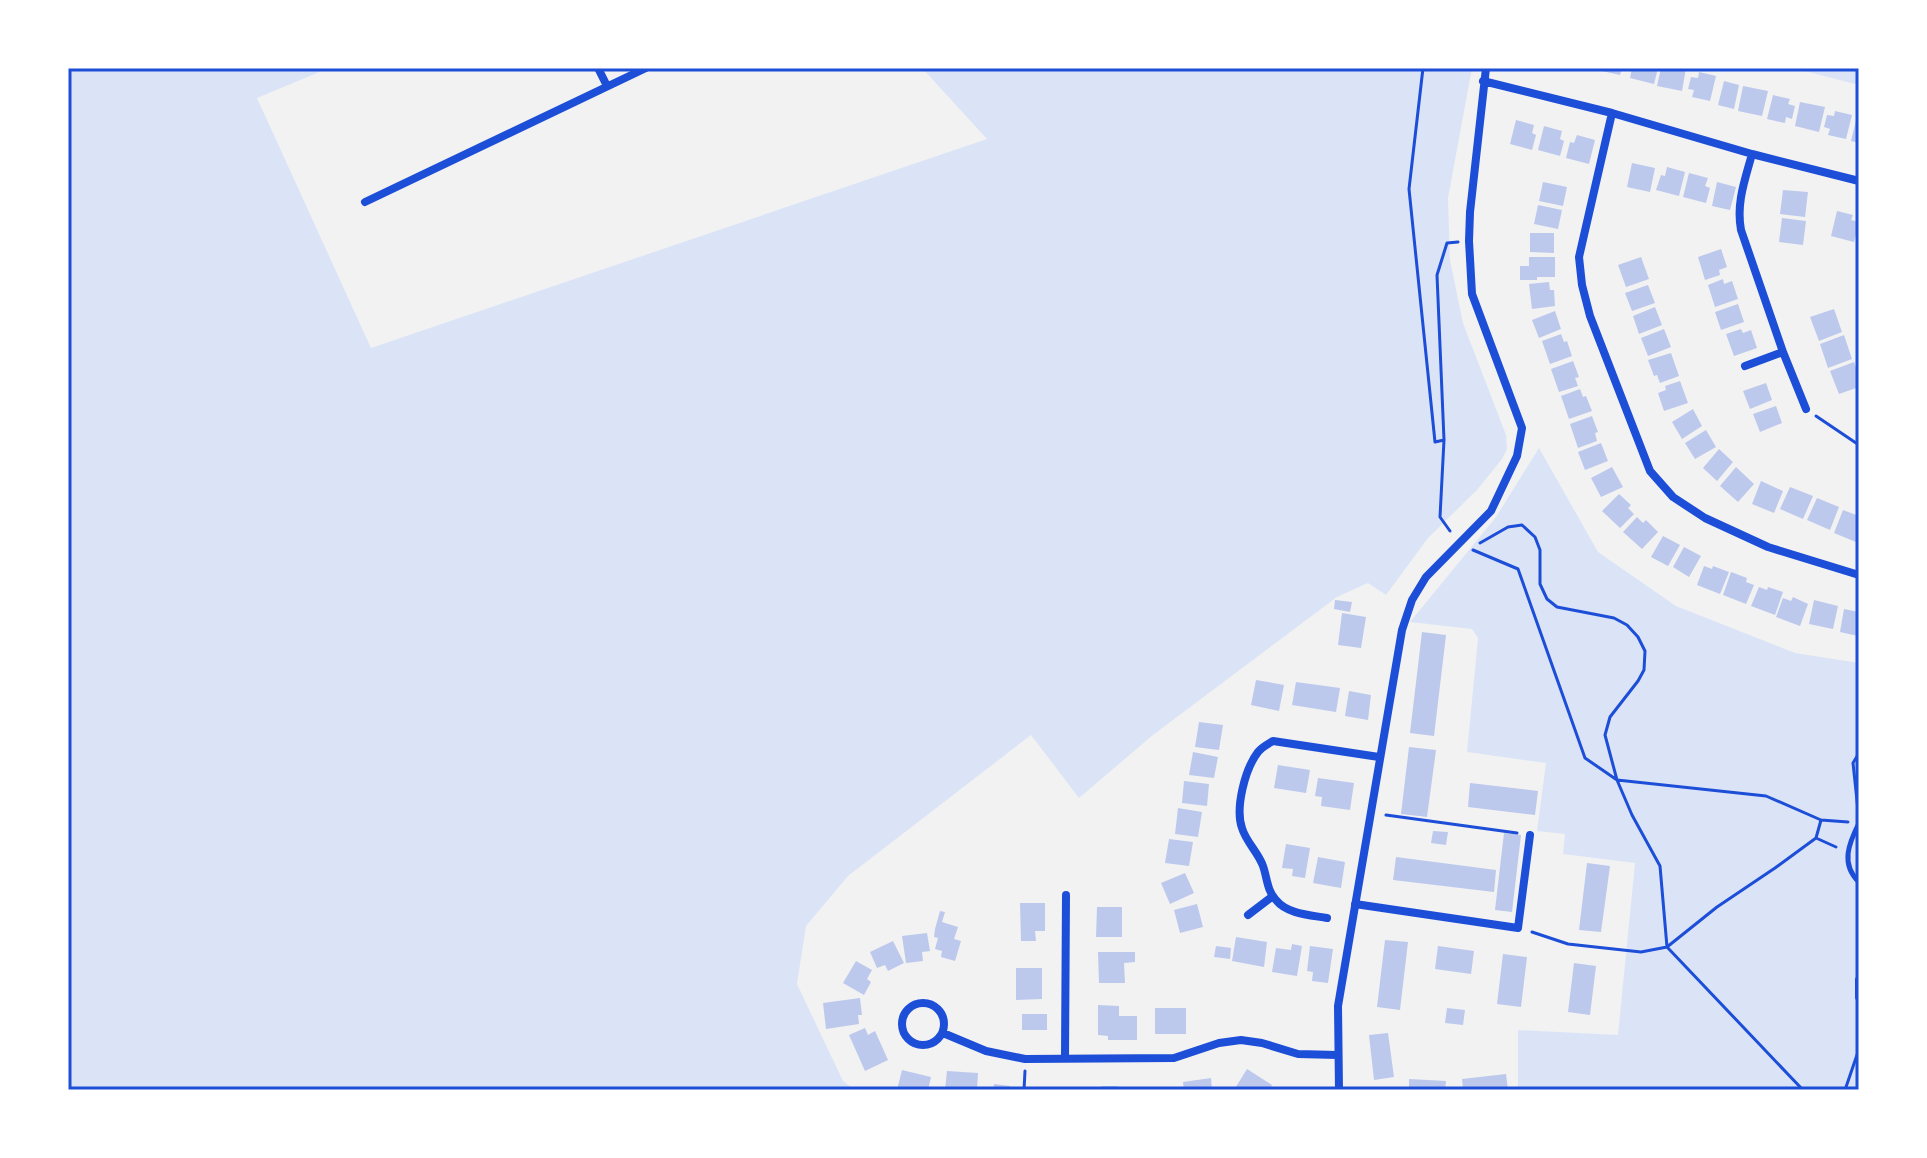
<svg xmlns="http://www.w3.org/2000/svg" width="1927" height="1158" font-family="'Open Sans',sans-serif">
  <rect width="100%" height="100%" fill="#f2f2f2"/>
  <!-- green -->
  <path fill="#dbe4f7" d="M68,68H329L257,98L371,348L987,139L922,68H1472L1448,198L1450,260L1463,323L1506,435L1507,449L1502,459L1477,490L1428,538L1386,595L1368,583L1337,597L1153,735L1079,798L1031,735L848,876L806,926L797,984L843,1081L855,1090H68Z
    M1793,68H1859V85Z
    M1539,448L1598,552L1676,606L1795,653L1859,663V1090H1518V1030L1618,1035L1635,863L1563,854L1565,834L1537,831L1546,763L1467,752L1478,638L1472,629L1410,622L1496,517Z"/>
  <!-- building -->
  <path fill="#bdc9ec" d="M1603,68H1622L1620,75L1602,71Z
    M1632,68H1658L1654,84L1630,78Z
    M1661,68H1686L1682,91L1657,86Z
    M1699,72L1716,76L1710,101L1692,97L1694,90L1688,89L1691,77L1698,78Z
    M1724,81L1739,85L1734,109L1718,105Z
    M1743,86L1768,91L1762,116L1738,111Z
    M1773,95L1790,99L1788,104L1795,106L1792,119L1786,117L1785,123L1767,119Z
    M1800,102L1825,107L1819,132L1795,126Z
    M1835,111L1852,115L1846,139L1828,135L1830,129L1824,127L1827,115L1834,116Z
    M1858,112H1859V143L1851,141Z
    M1516,120L1534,125L1532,133L1536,135L1532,150L1510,144Z
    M1544,126L1562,131L1560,139L1564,141L1560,156L1538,150Z
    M1577,135L1595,140L1589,164L1566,158L1570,142L1574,143Z
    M1632,163L1655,168L1650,192L1627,187Z
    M1667,167L1685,172L1679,196L1656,190L1661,175L1665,176Z
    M1689,173L1708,178L1705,186L1710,188L1706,203L1683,197Z
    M1543,182L1567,187L1563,206L1539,201Z
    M1717,182L1736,187L1730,210L1712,206Z
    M1783,190L1808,192L1805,217L1780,214Z
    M1538,205L1562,210L1558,229L1534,224Z
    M1837,211L1853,215L1851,220L1859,222L1854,242L1831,236Z
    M1782,218L1806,221L1803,245L1779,242Z
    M1530,233H1554V253L1530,252Z
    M1721,249L1727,267L1719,270L1720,275L1705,280L1698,257Z
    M1529,257H1555V277H1537V280H1520V266H1529Z
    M1641,257L1649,279L1626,287L1618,265Z
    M1723,279L1724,284L1732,281L1738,299L1715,307L1708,285Z
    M1549,282L1550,290H1554L1555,306L1532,309L1529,284Z
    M1648,285L1655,303L1632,311L1625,293Z
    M1738,304L1744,322L1721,330L1715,312Z
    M1655,307L1662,325L1639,334L1633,316Z
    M1834,309L1842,332L1819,341L1810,317Z
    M1555,311L1561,329L1539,338L1532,320Z
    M1664,329L1671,347L1648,356L1641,338Z
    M1741,329L1743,333L1751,330L1757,348L1734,356L1726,334Z
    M1561,334L1564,342L1567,341L1572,356L1550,364L1542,341Z
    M1844,335L1852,359L1828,368L1820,344Z
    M1671,353L1679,376L1660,383L1657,375L1654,376L1648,360Z
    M1573,361L1579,377L1575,378L1578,386L1559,392L1551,369Z
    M1854,362L1859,377V387L1839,394L1830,371Z
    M1680,381L1688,403L1664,411L1658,393L1666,390L1665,386Z
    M1766,383L1772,400L1750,409L1743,391Z
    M1580,389L1583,397L1586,396L1592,411L1569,419L1561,396Z
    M1776,406L1782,423L1760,432L1753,414Z
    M1693,409L1702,426L1682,439L1672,422Z
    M1592,416L1598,432L1595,433L1597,441L1578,448L1570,424Z
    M1706,430L1716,447L1695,459L1685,443Z
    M1601,443L1608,461L1585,470L1578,452Z
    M1719,449L1733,462L1717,481L1703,468Z
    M1612,467L1623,487L1601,497L1591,478Z
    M1736,467L1754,484L1738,502L1720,486Z
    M1761,481L1783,491L1774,513L1752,504Z
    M1790,487L1813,496L1803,519L1780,509Z
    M1619,494L1631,505L1628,508L1634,514L1620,528L1602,511Z
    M1817,498L1839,507L1830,530L1807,520Z
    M1843,510L1859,516V536L1856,542L1834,533Z
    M1637,517L1643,523L1646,520L1658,532L1642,549L1623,532Z
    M1663,536L1680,545L1668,566L1651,557Z
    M1684,547L1701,556L1689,577L1673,567Z
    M1704,566L1712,569L1713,566L1729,572L1720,594L1697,585Z
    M1731,572L1747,578L1746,582L1754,585L1746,604L1723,595Z
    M1759,587L1767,590L1768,587L1783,592L1775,615L1751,606Z
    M1793,597L1808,604L1800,626L1776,617L1783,598L1791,601Z
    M1335,600L1352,602L1350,612L1334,609Z
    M1814,600L1838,606L1833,629L1809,624Z
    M1844,609L1859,612L1858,636L1840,632Z
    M1342,613L1366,617L1361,648L1338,645Z
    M1422,632L1446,635L1434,736L1410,733Z
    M1256,680L1284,685L1279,711L1251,705Z
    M1296,682L1340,688L1336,712L1292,705Z
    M1349,691L1371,695L1368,720L1345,716Z
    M1199,722L1223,725L1219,750L1195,747Z
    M1409,747L1436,750L1427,817L1401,814Z
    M1193,752L1218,757L1214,778L1189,775Z
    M1278,765L1310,770L1306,793L1274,788Z
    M1318,778L1354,783L1350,810L1321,806L1322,797L1315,796Z
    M1184,781L1209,784L1207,806L1182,803Z
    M1470,783L1538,791L1535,815L1468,807Z
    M1178,808L1202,812L1198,837L1175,834Z
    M1433,831L1448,832L1446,845L1431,843Z
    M1504,833L1521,835L1512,912L1495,910Z
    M1169,839L1193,842L1189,866L1165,863Z
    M1286,844L1310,848L1305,878L1292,876L1293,869L1282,868Z
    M1318,857L1345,862L1341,888L1313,883Z
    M1396,857L1496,870L1494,892L1393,880Z
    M1587,863L1610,866L1601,932L1579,930Z
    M1185,873L1194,893L1170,904L1161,883Z
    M1020,903H1045V931H1035L1036,941H1021Z
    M1197,904L1203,927L1180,933L1174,910Z
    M1097,907H1122V937H1096Z
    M940,911L945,912L942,922L958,927L954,939L961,941L955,961L941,957L942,951L935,949L938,938L934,937L935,929Z
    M927,933L930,951L922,952L923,961L906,963L902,936Z
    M1236,937L1267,942L1264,967L1232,961Z
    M1385,940L1408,942L1400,1010L1377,1007Z
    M893,941L904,963L888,971L885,965L877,968L870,952Z
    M1292,944L1302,946L1297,976L1272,972L1276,948L1291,950Z
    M1216,946L1231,948L1230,959L1214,957Z
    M1310,946L1333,949L1328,983L1312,981L1313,972L1307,971Z
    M1438,946L1474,951L1471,974L1435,969Z
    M1098,952H1135V962L1124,963L1125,983H1099Z
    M1503,954L1527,957L1521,1007L1497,1004Z
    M856,961L872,970L867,979L871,982L864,995L843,983Z
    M1574,963L1596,966L1590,1015L1568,1012Z
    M1016,968H1042V999L1016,1000Z
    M860,998L862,1015H858L859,1024L826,1029L823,1003Z
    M1098,1005L1119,1006V1016H1137V1040H1108V1036L1098,1035Z
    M1155,1008H1186V1034H1155Z
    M1447,1008L1465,1010L1463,1025L1445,1023Z
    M1022,1014H1047V1030H1022Z
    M865,1028L868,1035L875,1031L888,1060L865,1071L849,1035Z
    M1388,1033L1394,1077L1374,1080L1369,1035Z
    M1247,1069L1272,1085L1269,1090H1234Z
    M902,1070L931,1077L928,1090H897Z
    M947,1071L978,1073L977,1090H945Z
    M1506,1074L1508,1090H1463L1462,1079Z
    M1211,1078L1212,1090H1184L1183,1082Z
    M1409,1079L1446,1081L1445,1090H1409Z
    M994,1084L1010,1086V1090H993Z
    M1102,1086H1118L1119,1090H1102Z"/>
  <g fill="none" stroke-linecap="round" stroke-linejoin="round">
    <!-- path -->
    <path stroke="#1d4ed8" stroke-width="3" d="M1423,68L1409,189L1435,442L1444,440
      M1816,416L1859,445
      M1450,531L1440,517L1444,440L1437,275L1447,243L1458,242
      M1480,543L1508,527L1522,525L1535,537L1540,550V584L1547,599L1557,607L1614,618L1627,625L1638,637L1645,651L1644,670L1638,681L1610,717L1605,735L1617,780L1632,815L1660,866L1667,947L1803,1090
      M1473,550L1518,569L1585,758L1617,780L1766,796L1821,820L1848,822
      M1858,810L1853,763L1859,753
      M1386,815L1517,833
      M1816,838L1821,820
      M1532,932L1568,944L1641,952L1667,947L1717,907L1775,868L1816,838L1836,847
      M1024,1090L1025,1071
      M1845,1090L1859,1049"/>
    <!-- service -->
    <path stroke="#1d4ed8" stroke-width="5" d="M1859,823C1849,843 1840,864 1859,882"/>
    <!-- minor -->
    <path stroke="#1d4ed8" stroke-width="8" d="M598,68L607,86
      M1483,81L1612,113L1752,154L1859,181
      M1612,113L1579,257L1582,285L1590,316L1650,471L1673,497L1705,518L1768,547L1859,575
      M1752,154C1745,180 1736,203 1741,230L1783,352L1806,409
      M365,202L646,68
      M1745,366L1783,352
      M1355,904L1518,928L1530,835
      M1248,915L1273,896
      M1327,918C1310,915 1287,914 1276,900C1267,891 1267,877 1263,866C1258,852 1246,842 1242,828C1235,808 1245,769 1258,752C1262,747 1268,744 1273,741L1379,757
      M1859,980V997
      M902 1024a21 21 0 1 1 42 0a21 21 0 1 1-42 0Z
      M943,1033L986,1051L1025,1059L1174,1058L1219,1043L1241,1040L1262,1043L1298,1054L1337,1055
      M1065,1058L1066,895
      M1339,1090L1338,1006L1402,630L1412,600L1426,577L1491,511L1517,456L1522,428L1472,294L1469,241L1470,212L1486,68"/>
  </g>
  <!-- border -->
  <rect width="1927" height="1158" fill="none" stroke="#ffffff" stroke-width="140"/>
  <rect x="70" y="70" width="1787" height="1018" fill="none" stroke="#1d4ed8" stroke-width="3"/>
</svg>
